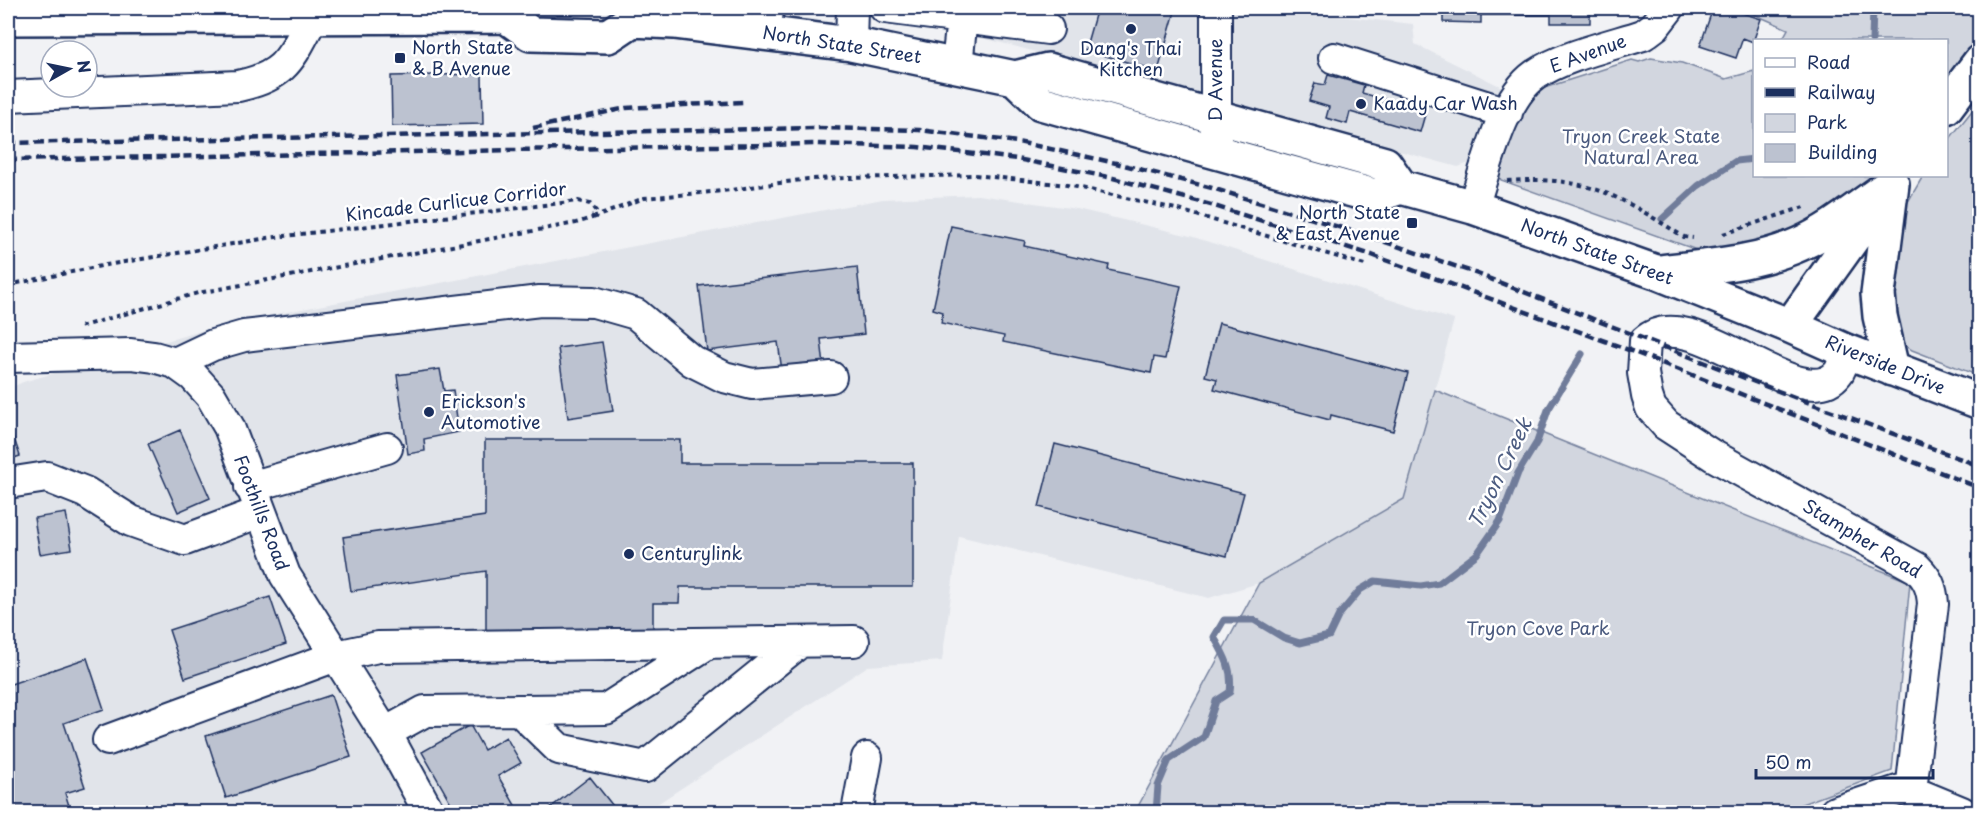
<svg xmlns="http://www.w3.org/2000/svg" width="1987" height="820" font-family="'Playpen Sans',sans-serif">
  <rect width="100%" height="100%" fill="#f1f2f5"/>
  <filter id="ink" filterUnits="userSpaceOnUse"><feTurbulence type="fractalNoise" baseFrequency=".0167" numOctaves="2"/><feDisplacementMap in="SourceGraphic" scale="12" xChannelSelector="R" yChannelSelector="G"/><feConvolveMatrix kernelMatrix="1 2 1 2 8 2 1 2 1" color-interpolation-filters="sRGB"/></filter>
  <g filter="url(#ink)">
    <!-- built -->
    <path fill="#e1e4ea" d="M827,8H1262L1413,24L1415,44L1512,92L1469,163L1458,167L1010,45L924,24Z
      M978,195L1077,209L1190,236L1454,320L1404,499L1259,583L1209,598L959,536L942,661L868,666L645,812H8V389L23,382L229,323L883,199Z"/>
    <!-- green -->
    <path fill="#d2d6df" stroke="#76829e" stroke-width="1.5" d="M1740,8H1979V45L1947,88L1946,40H1782L1788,29Z
      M1651,58L1682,63L1726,79L1754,71V176H1875L1853,196L1777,243L1708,254L1501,180L1498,173C1509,144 1517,109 1541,89L1632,60L1639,62Z
      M1979,102V376L1912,350L1898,340L1886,311L1902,212L1923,176H1946L1947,142Z
      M1435,390L1910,582L1892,771L1780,812H1135L1259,583L1404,499Z"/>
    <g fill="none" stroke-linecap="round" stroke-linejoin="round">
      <!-- stream -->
      <path stroke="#707c9a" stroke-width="7" d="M1872,40L1873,8
        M1662,219L1698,186L1736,161L1754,159
        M1156,812L1158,786L1169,760L1204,737L1216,701L1230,692C1233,670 1225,656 1214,637L1224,620H1254L1284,638L1300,643L1329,636L1339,615L1360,590L1375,581L1421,586L1439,583L1477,554L1500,521L1518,473L1537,442L1548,410L1582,354"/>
    </g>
    <!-- building -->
    <path fill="#bcc2d0" stroke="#1b2f5e" stroke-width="1.5" d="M1097,8H1176L1158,71L1085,50Z
      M1443,8H1590V23H1551V15H1481V23L1443,22Z
      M1713,8H1727L1761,19L1753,42L1743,38L1736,58L1700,46Z
      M482,74L483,124L392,126L391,76Z
      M1328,75L1364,85L1362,93L1426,111L1420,132L1350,112L1347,124L1326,118L1329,107L1309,101L1315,83L1325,85Z
      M951,226L1025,241L1024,246L1109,265L1108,270L1181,286L1165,359L1154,357L1151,373L1003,342L1004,336L941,323L943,312L933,309Z
      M857,267L864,334L821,339L824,366L782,371L778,342L707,351L699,286Z
      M1219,323L1408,373L1393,431L1331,415L1330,420L1214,389L1217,379L1205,376Z
      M602,342L613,411L568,418L558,348Z
      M440,369L444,391L453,390L459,432L424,439L425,451L408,454L397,375Z
      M9,424L20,456L8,460V425Z
      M180,430L210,498L178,512L148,444Z
      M485,440H680V463H913V587H680L679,603H653V629H612V634L486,635V571L351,591L343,537L485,516Z
      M1055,444L1244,493L1227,556L1039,507Z
      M66,513L72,549L40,554L34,518Z
      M270,597L286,644L185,678L169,630Z
      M87,658L104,709L64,723L85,787L65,793L71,812H8V685Z
      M331,695L351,757L226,798L206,736Z
      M470,725L484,750L506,737L521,763L498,776L519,812H456L422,752Z
      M1980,725V748L1972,745Z
      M590,777L617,811L545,812Z"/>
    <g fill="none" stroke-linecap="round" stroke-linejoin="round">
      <!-- minor casing -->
      <g stroke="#1b2f5e" stroke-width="34">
        <path id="minor" d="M885,8L1048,29
          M766,32L768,8
          M851,44L852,8
          M1334,58L1507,113
          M957,65L962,18
          M8,96L238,86C287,76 291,57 313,17
          M1216,139V8
          M1473,207C1486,169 1501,99 1535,75C1560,57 1612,45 1643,35L1655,26L1669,8
          M1846,351C1844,358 1842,368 1838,373C1802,420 1691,298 1645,341L1643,373L1647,396L1651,408L1666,425L1712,455L1917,568C1928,579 1932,588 1933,604L1911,791L1962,812
          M8,357L131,354L154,357L175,363L193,376L211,396L229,427L285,575L393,746L429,812
          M175,363L213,345L244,336L540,301L594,302L636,314L692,361L724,377L752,384L831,377
          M8,483L47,477L85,492L131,521L185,540L260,512
          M250,487L387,448
          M519,710L559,749L645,767L800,642
          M385,733L425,711L606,709L707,644
          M108,740L336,656L378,647L854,641
          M857,812L867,758
          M1835,812L1901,790L1911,791"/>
      </g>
      <!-- major casing -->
      <g stroke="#1b2f5e" stroke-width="38">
        <path id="major" d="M506,16L531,34L608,36L632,20L674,22L851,44L1015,78L1048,70L1385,164L1401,187
          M8,18L506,16L519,8
          M1015,78L1041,103L1345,188L1375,196L1401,187L1473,207L1656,272L1790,326L1846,351L1980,402
          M1946,107L1980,62
          M1892,184L1878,294L1880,316L1892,369
          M1660,272C1707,266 1756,264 1800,244C1832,230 1862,204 1892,184
          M1790,326L1878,203"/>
      </g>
      <!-- path -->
      <path stroke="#1b2f5e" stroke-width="4" stroke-dasharray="4.5 4.5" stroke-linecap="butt" d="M1507,181C1588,175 1619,196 1684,237L1693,238
        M593,218L644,198L723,191L808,179L975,175L1067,185L1176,209L1368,266
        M1723,234L1807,206
        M8,285L106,265L268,238L578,201L590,204L596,211L592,218L576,223L198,293L79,327"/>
      <!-- minor -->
      <use href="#minor" stroke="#fff" stroke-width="30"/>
      <!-- major -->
      <use href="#major" stroke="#fff" stroke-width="33"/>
      <!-- rail -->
      <path stroke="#1b2f5e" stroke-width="4.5" stroke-dasharray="9 4.5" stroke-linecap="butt" d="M533,128L626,108L744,102
        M8,143L818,128L919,130L1018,142L1116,163L1212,188L1368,236L1475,273L1778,391L1980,466
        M8,160L817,144L917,147L1017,159L1113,178L1211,205L1372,255L1621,347L1980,488"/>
    </g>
  </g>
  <!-- markers -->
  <g fill="#1b2f5e" stroke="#fff" stroke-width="2">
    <circle cx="1131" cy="29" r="6"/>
    <rect x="394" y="52" width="12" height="12" rx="3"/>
    <circle cx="1361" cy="104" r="6"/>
    <rect x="1406" y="217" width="12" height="12" rx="3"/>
    <circle cx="429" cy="412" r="6"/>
    <circle cx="629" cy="554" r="6"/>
  </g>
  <g text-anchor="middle" stroke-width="5" stroke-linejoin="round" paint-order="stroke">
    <!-- street labels -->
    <g font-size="18" fill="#1b2f5e" stroke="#fff">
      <text transform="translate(842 45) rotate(9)" y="6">North State Street</text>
      <text transform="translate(1588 54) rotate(-20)" y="6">E Avenue</text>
      <text transform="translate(1216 80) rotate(-90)" y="6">D Avenue</text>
      <text transform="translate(456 202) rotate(-7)" y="6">Kincade Curlicue Corridor</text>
      <text transform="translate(1597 252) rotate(20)" y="6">North State Street</text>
      <text transform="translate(1885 365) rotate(22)" y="6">Riverside Drive</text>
      <text transform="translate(261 513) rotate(69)" y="6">Foothills Road</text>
      <text transform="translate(1862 539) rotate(31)" y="6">Stampher Road</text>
    </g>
    <!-- poi labels -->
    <g font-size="18" fill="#1b2f5e" stroke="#fff" text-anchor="start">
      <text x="412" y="54">North State<tspan x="412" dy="21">&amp; B Avenue</tspan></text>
      <text x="1131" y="55" text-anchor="middle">Dang's Thai<tspan x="1131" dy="21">Kitchen</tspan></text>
      <text x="1373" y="110">Kaady Car Wash</text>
      <text x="1400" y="219" text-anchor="end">North State<tspan x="1400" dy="21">&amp; East Avenue</tspan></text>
      <text x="441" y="408">Erickson's<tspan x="441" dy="21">Automotive</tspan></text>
      <text x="641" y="560">Centurylink</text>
    </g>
    <!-- park labels -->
    <g font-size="18" fill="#49597e" stroke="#fff">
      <text x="1641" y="143">Tryon Creek State<tspan x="1641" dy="21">Natural Area</tspan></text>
      <text x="1538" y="635">Tryon Cove Park</text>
    </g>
    <!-- water labels -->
    <g font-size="20" font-style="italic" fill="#4c5c81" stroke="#fff">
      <text transform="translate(1500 473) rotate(-64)" y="7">Tryon Creek</text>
    </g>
  </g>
  <!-- margin -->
  <rect width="1987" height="820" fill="none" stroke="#fff" stroke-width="30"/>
  <rect x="15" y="15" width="1957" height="790" fill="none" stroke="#1b2f5e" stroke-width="2" filter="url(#ink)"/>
  <!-- legend -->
  <rect x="1753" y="39" width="195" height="138" fill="#ffffff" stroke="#a4acbf" stroke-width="1.5"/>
  <rect x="1765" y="58" width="30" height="9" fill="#ffffff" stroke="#a4acbf" stroke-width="1.5"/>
  <text x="1807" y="69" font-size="18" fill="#1b2f5e">Road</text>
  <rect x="1765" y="88" width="30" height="9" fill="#1b2f5e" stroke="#a4acbf" stroke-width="1.5"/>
  <text x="1807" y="99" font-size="18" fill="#1b2f5e">Railway</text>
  <rect x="1765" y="114" width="30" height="18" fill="#d2d6df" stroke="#a4acbf" stroke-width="1.5"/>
  <text x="1807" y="129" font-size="18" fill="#1b2f5e">Park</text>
  <rect x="1765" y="144" width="30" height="18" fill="#bcc2d0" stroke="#a4acbf" stroke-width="1.5"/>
  <text x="1807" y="159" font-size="18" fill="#1b2f5e">Building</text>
  <!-- north arrow -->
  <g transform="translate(69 69) rotate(81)"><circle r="28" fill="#ffffff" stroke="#a4acbf" stroke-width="1.5"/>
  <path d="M0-4.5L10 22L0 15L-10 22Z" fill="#1b2f5e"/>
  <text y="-9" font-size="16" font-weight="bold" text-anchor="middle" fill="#1b2f5e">N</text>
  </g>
  <!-- scale -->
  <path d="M1756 769v9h177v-9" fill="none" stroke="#1b2f5e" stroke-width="3"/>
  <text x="1765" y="769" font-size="18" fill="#1b2f5e" stroke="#ffffff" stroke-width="4.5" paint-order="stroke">50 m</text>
</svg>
